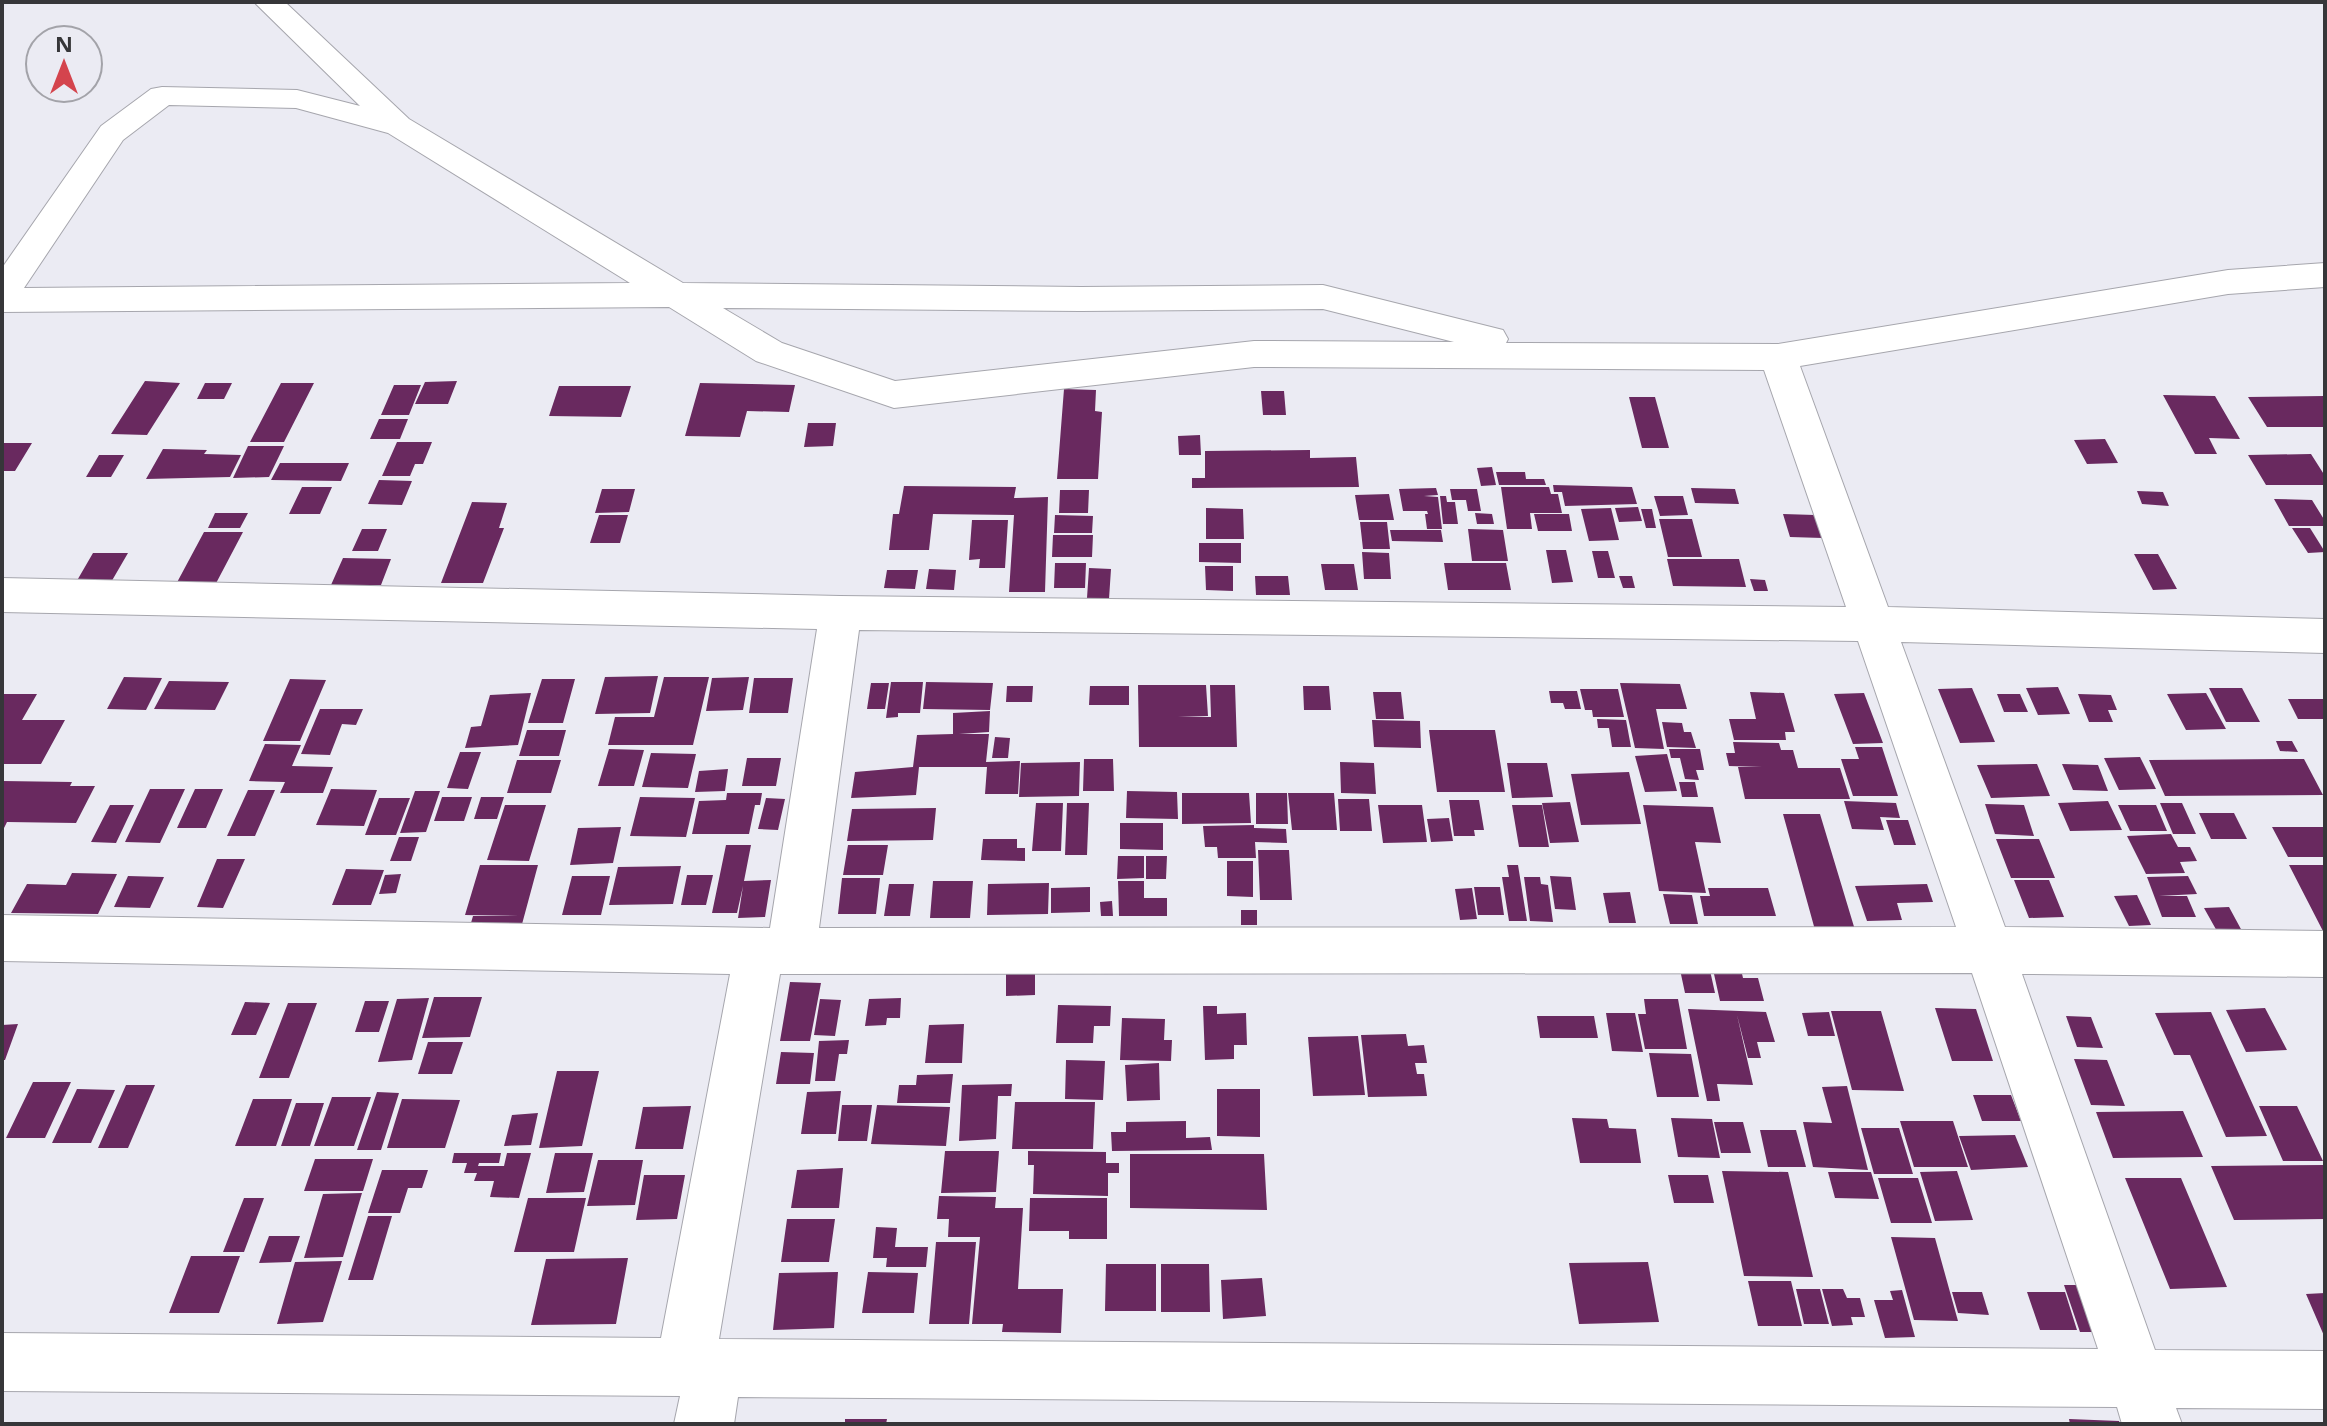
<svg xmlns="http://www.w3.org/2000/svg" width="2327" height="1426" font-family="'Open Sans',sans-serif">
  <rect width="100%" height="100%" fill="#ebebf3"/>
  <!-- building -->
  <path fill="#69295f" d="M145,381L180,383L147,435L111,434Z
    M457,381L448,404H415L425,382Z
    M205,383H232L224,399H197Z
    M281,383H314L284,442H250Z
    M700,383L795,385L789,412L747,411L740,437L685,436Z
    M394,385H421L409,415H381Z
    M559,386H631L621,417L549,416Z
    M1064,389L1096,390L1095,411L1102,412L1098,479H1057Z
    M1261,391H1284L1286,415H1263Z
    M2163,395L2215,396L2240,439L2209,438L2217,454H2195Z
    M2325,396V427H2267L2248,397Z
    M1629,397H1655L1669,448H1642Z
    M379,419H408L400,439H370Z
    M808,423H836L833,446L804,447Z
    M1200,435L1201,455H1179L1178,436Z
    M2105,439L2118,463L2087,464L2074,440Z
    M397,442H432L423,464H415L410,476H382Z
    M2,443H32L15,471H2Z
    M248,446H284L269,477L233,478Z
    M163,449L207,450L204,454L241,455L230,477L146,479Z
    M1310,450V458L1356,457L1359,487L1192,488V478H1205V451Z
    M2311,454L2325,476V485H2266L2248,455Z
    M99,455H124L111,477H86Z
    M280,463H349L341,481L271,480Z
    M1492,467L1496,485L1481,486L1477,468Z
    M1496,472H1525L1526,479H1544L1546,485H1499Z
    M379,480L412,481L402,505L368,504Z
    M1553,485L1632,487L1637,504L1565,506L1562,492H1554Z
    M904,486L1016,487L1014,498L1048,497L1045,592H1009L1014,515L933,514L929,550H889L893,514H899Z
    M302,487H332L320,514H289Z
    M1501,487H1549L1551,494H1558L1562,513H1530L1532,529H1507Z
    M1436,488L1438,495L1424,496L1438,497L1442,529H1427L1425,514H1428L1427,511H1403L1399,489Z
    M1691,488L1735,489L1739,504L1695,503Z
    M602,489H635L629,512L595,513Z
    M1450,489H1477L1481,511H1468L1466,500H1452Z
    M1060,490H1089L1088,513H1059Z
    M2137,491L2163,492L2169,506L2142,504Z
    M1389,494L1394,520H1359L1355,495Z
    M1440,496H1446L1447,502H1455L1458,524H1443Z
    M1654,496H1683L1688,515L1660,516Z
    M2274,499L2312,500L2325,521V526H2289Z
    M472,502L507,503L499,528H504L483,583H441Z
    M1638,507L1642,521L1619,522L1615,508Z
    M1206,508L1243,509L1244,539H1206Z
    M1611,508L1619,540L1589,541L1581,509Z
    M1641,509H1652L1656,528H1646Z
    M215,513H248L240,528H208Z
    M1475,513L1492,514L1494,524H1477Z
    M1534,514H1569L1572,531H1538Z
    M1783,514L1815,515L1823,538L1790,537Z
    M599,515H628L620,543H590Z
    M1055,515L1093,516L1092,533H1054Z
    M1659,519H1692L1702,557H1668Z
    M972,520H1008L1005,568H979L980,559L969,560Z
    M1360,522H1387L1390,549H1363Z
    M2292,528H2310L2325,552L2308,553Z
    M362,529H387L378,551H352Z
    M1468,529L1503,530L1508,561H1472Z
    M1390,530H1441L1443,542L1392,541Z
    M204,532H243L213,589L174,588Z
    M1053,535H1093L1092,557H1052Z
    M1199,543H1241V563L1199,562Z
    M1546,550H1566L1573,582L1552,583Z
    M1592,551H1608L1615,578H1598Z
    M1362,552L1389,553L1391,579H1364Z
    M93,553H128L110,584H75Z
    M2134,554H2158L2177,589L2153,590Z
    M343,558L391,559L381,585H331Z
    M1667,559H1739L1746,587L1673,586Z
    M1055,563H1086L1085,588H1054Z
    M1444,563H1506L1511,590H1448Z
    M1321,564H1354L1358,590H1325Z
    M1205,566H1233V591L1206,590Z
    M1089,568L1111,569L1109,599L1087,598Z
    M929,569L956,570L954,590L926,589Z
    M887,570H918L915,589L884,588Z
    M1255,576H1288L1290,595H1256Z
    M1619,576H1632L1635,588H1623Z
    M1750,579L1765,580L1768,591H1754Z
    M658,676L650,713L595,714L605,677Z
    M124,677L162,678L146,710L107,709Z
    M664,677H709L693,745H608L615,717H654Z
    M749,677L743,710L706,711L712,678Z
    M754,678H793L788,713H749Z
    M290,679L326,680L300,741H263Z
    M542,679H575L563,723H528Z
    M169,681L229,682L215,710L154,709Z
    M891,682H923L920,713H898V717L886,718Z
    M926,682L993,683L990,710L923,709Z
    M871,683H889L885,709H867Z
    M1620,683L1680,684L1687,709H1656L1664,749L1635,748Z
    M1138,685H1206L1208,716L1178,717H1211L1210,685H1235L1237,747H1139Z
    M1007,686H1033L1032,702H1006Z
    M1090,686H1129V705H1089Z
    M1303,686H1329L1331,710H1304Z
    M2058,687L2070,714L2038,715L2026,688Z
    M1972,688L1995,742L1960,743L1938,689Z
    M2209,688H2242L2260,722H2226Z
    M1580,689H1618L1624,717H1593L1592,710H1585Z
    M1549,691H1577L1581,709H1565L1563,703H1551Z
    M1373,692H1401L1404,719H1376Z
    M1750,692L1784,693L1795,732H1785L1786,740H1734L1729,719H1756Z
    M531,693L518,745L465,748L471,727L481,726L490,695Z
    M1864,693L1883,743L1853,744L1834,694Z
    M2206,693L2226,729L2186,730L2167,694Z
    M2,694H37L22,720H65L41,764H2Z
    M1997,694H2020L2028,712H2004Z
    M2078,694L2111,695L2117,710H2108L2113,722H2089Z
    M2288,699H2325V719H2298Z
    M320,709H363L356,725L342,724L330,755L301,754Z
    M990,711L989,732L959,734H989L986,762L1020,761L1018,794H985L987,767H919L916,795L851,798L855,772L913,767L917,735L953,734V713Z
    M1597,719L1626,720L1631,747H1612L1609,728H1598Z
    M1372,720L1420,721L1421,748L1374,747Z
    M1662,722L1682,723L1684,732H1691L1696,748L1667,747Z
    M527,730H566L559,756H519Z
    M1429,730H1495L1505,792H1437Z
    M995,737L1010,738L1008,758H992Z
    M2276,741H2292L2298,752L2280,751Z
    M1733,742L1779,743L1781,750H1793L1798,768H1840L1850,799H1745L1738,767H1762L1729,766L1726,753H1735Z
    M265,744L301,745L292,766L333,767L323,793H280L285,782L249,781Z
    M1855,747H1882L1898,796H1853L1841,759H1859Z
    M609,749L644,750L634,786H598Z
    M1669,749H1700L1704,770H1696L1699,780L1685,779L1680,758H1671Z
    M460,752H481L468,789L447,788Z
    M651,753L696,754L688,788L642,787Z
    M1667,754L1677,791L1645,792L1635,756Z
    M2140,757L2156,789L2119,790L2104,758Z
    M747,758H781L776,786H742Z
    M1084,759H1113L1114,791H1083Z
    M2304,759L2323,795L2165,796L2149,760Z
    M517,760H561L551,793H507Z
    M1080,762L1079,796L1019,797L1021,763Z
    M1340,762L1374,763L1376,794L1341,793Z
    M1507,763H1547L1553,797L1512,798Z
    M2037,764L2050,796L1991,798L1977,765Z
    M2062,764L2098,765L2108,791L2073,790Z
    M728,769L725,791L695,792L699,771Z
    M1629,772L1641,824L1581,825L1571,774Z
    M2,781L72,782L70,786H95L76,823L7,822L2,832Z
    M1679,782H1695L1698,797H1682Z
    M150,789H185L160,843L125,842Z
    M195,789H223L206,828H177Z
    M331,789L377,790L364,826L316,825Z
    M248,790H275L255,836H227Z
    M415,791H440L426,832L400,833Z
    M1127,791L1177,792L1178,819L1126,818Z
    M727,793H762L760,805H755L749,834H692L699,801L726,800Z
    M1182,793H1249L1251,823L1182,824Z
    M1256,793H1287L1288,824H1256Z
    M1288,793H1334L1337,830H1292Z
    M442,797H472L464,821H434Z
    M481,797H504L497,819H474Z
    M640,797L695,798L686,837L630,836Z
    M379,798H410L396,835H365Z
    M766,798L785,799L778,830L758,829Z
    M1338,799H1369L1372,831H1340Z
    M1449,800H1479L1484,830H1474L1475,836H1454Z
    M1844,801L1896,803L1900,818L1880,817L1884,830L1852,829Z
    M2108,801L2122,830L2070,831L2058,803Z
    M1570,802L1579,842L1550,843L1542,803Z
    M1036,803H1063L1061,851H1032Z
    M1067,803H1089L1087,855H1065Z
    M2160,803H2182L2196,834H2173Z
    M1985,804L2024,805L2034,836L1995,834Z
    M110,805H134L116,843L91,842Z
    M505,805H546L529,861L487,860Z
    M1378,805H1422L1427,842L1383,843Z
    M1512,805H1542L1549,847H1519Z
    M1643,805L1713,807L1721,843L1695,842L1706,893L1659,891Z
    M2118,805H2156L2167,831H2130Z
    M936,808L933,840L847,841L852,809Z
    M2199,813H2234L2247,839H2211Z
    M1783,814H1820L1855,930H1815Z
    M1449,818L1453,841L1431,842L1427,819Z
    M1886,820H1908L1916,845H1894Z
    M1120,823H1163V850L1120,849Z
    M1254,825V828L1286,829L1287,843L1255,842L1256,858H1218L1217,847H1205L1203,826Z
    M621,827L613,863L570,865L578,828Z
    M2272,827H2325V857H2288Z
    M2171,834L2178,847H2190L2197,861L2180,862L2185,873L2146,874L2127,836Z
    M399,837H419L411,861H390Z
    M983,839H1017V848H1025V861L981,860Z
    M1996,839H2039L2055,878H2011Z
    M726,845H751L744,881L771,880L765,917L738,918L743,886L737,913H712Z
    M848,845H888L883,875H843Z
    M1258,850H1289L1292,900H1260Z
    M1118,856H1144V878L1117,879Z
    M1146,856H1167L1166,879H1146Z
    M217,859H245L223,908L197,907Z
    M1227,861H1253V897L1227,896Z
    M480,865H538L518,939L466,940L473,916H519L465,915Z
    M1507,865H1518L1527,921H1509L1502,877H1509Z
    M2289,865H2325V935Z
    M681,866L673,904L609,905L618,867Z
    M346,869L384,870L371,905H332Z
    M72,873L117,874L98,914L11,913L27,884L66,885Z
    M401,874L396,893L379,894L385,875Z
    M687,875H713L706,905H681Z
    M128,876L164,877L150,908L114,907Z
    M572,876H610L601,915H562Z
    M1550,876L1571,877L1576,910L1555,909Z
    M2188,876L2197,894L2159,896H2187L2196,917H2162L2147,877Z
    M1524,877H1540L1541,884L1548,885L1553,922L1530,921Z
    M842,878H880L876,914H838Z
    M2014,880H2049L2064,917L2029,918Z
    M933,881H973L970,918H930Z
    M1118,881H1144V898H1167V916H1119Z
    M1049,883L1048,914L987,915L988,884Z
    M889,884H914L910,916H884Z
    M1927,884L1933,902L1897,903L1902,920L1867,921L1855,886Z
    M1090,887V912L1051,913V888Z
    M1474,887H1500L1504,915H1478Z
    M1472,888L1477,919L1460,920L1455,889Z
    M1708,888H1768L1776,916H1704L1700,896H1710Z
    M1630,892L1636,923H1609L1603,893Z
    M1663,894L1692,895L1698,924H1670Z
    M2137,895L2151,925L2129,926L2114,896Z
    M1112,901L1113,916H1101L1100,902Z
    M2229,907L2242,931L2218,933L2204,908Z
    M1241,910H1257V925H1241Z
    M1035,965V995L1006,996V966Z
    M1679,965L1709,966L1715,993H1685Z
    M1712,965H1740L1743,978H1758L1764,1001H1720Z
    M790,982L821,983L810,1041H780Z
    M434,997H482L470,1037L422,1038Z
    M429,998L412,1060L378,1062L397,999Z
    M901,998L900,1018H887L886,1025L865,1026L869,999Z
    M820,999L841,1000L835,1036L814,1035Z
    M1644,999H1678L1687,1049H1645L1638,1014H1646Z
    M365,1001H389L379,1032H355Z
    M245,1002L270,1003L256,1035H231Z
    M288,1003H317L289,1078H259Z
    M1058,1005L1111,1006L1110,1026H1094L1093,1043H1056Z
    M1203,1006H1217V1014L1246,1013L1247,1045H1234V1059L1205,1060Z
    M1935,1008L1976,1009L1993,1061H1952Z
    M2265,1008L2287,1050L2246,1052L2226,1010Z
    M1688,1009L1766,1012L1775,1042H1757L1761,1058H1748L1737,1015L1753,1085L1717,1084L1720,1101H1707Z
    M1831,1011H1881L1904,1091L1852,1090Z
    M1829,1012L1835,1036H1808L1802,1013Z
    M2211,1012L2267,1136L2226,1137L2190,1055H2174L2155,1013Z
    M1606,1013H1635L1643,1052L1612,1051Z
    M1537,1016H1594L1598,1038H1540Z
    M2066,1016L2091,1017L2103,1048L2077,1047Z
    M1122,1018L1165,1019L1164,1040H1172L1171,1061L1120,1060Z
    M18,1024L5,1060H2V1025Z
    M964,1024L962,1063H925L929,1025Z
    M1406,1034L1408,1046L1424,1045L1427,1063H1415L1417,1074H1424L1427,1096L1368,1097L1361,1035Z
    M1358,1036L1365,1095L1313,1096L1308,1037Z
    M849,1040L847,1054H839L835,1081H815L819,1041Z
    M428,1042H463L452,1074H418Z
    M781,1052L814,1053L810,1084H776Z
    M1649,1053L1691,1054L1699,1097H1657Z
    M2074,1059L2107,1060L2125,1106L2091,1105Z
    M1066,1060L1105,1061L1103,1100L1065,1099Z
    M1159,1063L1160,1100L1127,1101L1125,1065Z
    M557,1071H599L582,1146L539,1148Z
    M953,1074L950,1103H897L899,1085H916L917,1075Z
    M33,1082H71L45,1138H6Z
    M1012,1084L1011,1096H998L996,1139L959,1141L962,1085Z
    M126,1085H155L128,1148H98Z
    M1847,1086L1868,1170L1813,1167L1803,1122L1832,1123L1822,1087Z
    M77,1089L115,1090L91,1143H52Z
    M1217,1089H1260V1137L1217,1136Z
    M841,1091L836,1134H801L807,1092Z
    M377,1092L399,1093L381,1150H357Z
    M1973,1095H2011L2021,1121H1982Z
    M332,1097H371L354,1146H314Z
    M253,1099H292L276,1146H235Z
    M402,1099L460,1100L445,1148H387Z
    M1015,1102H1095L1093,1149H1012Z
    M296,1103H324L310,1146H281Z
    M842,1105H872L867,1141H838Z
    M877,1105L950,1107L946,1146L871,1144Z
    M691,1106L683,1149H635L643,1107Z
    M2259,1106H2297L2323,1161H2283Z
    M2183,1111L2203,1157L2113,1158L2096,1112Z
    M538,1113L531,1145L504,1146L512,1115Z
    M1572,1118L1607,1119L1609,1128L1636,1129L1641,1163H1580Z
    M1671,1118L1712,1119L1720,1158L1678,1157Z
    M1186,1121V1138L1210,1137L1212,1150L1112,1151L1111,1132H1126V1122Z
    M1900,1121H1953L1968,1167H1914Z
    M1714,1122H1743L1751,1153H1721Z
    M1861,1128H1899L1913,1174H1874Z
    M1760,1130H1796L1806,1167H1768Z
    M2015,1135L2028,1167L1971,1170L1959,1136Z
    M945,1151H999L996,1192L941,1193Z
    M1028,1151L1106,1152V1163H1119V1173H1108V1196L1033,1194L1034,1165H1028Z
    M454,1153H501L499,1163H479L478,1166H504L507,1153H531L519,1198L490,1197L494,1181H474L477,1173H464L467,1163H452Z
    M555,1153H593L584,1192L546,1193Z
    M1130,1154H1264L1267,1210L1130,1208Z
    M315,1159H373L363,1191H304Z
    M598,1160H643L635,1205L587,1206Z
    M2325,1165V1219L2234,1220L2211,1166Z
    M843,1168L839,1208H791L797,1170Z
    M382,1170H428L422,1188H408L400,1213H368Z
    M1722,1171L1788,1172L1813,1277L1744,1276Z
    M1957,1171L1973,1220L1935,1221L1920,1172Z
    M1828,1172H1871L1879,1199L1835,1198Z
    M644,1175H685L677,1219L636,1220Z
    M1668,1175H1708L1714,1203H1674Z
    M1878,1178H1918L1932,1223H1891Z
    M2125,1178H2181L2227,1287L2170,1289Z
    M362,1193L343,1257L304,1258L323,1194Z
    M939,1196L996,1197L995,1208H1023L1018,1289H1063L1061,1333L1002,1332L1003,1324H972L980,1237H948L949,1219H937Z
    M244,1198H264L244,1252H223Z
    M528,1198H586L574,1252H514Z
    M1030,1198H1107V1239H1069V1231H1029Z
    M368,1216H392L373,1280H348Z
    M787,1219H835L829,1262H781Z
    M876,1227L897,1228L895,1247H928L926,1267H886L887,1258H873Z
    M269,1236H300L291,1262L259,1263Z
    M1891,1237L1935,1238L1958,1321L1914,1320Z
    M936,1242H976L969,1324H929Z
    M191,1256H240L219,1313H169Z
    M628,1258L616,1324L531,1325L546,1259Z
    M342,1261L323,1322L277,1324L295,1262Z
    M1648,1262L1659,1322L1579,1324L1569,1263Z
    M1106,1264H1156V1311H1105Z
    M1161,1264H1209L1210,1312H1161Z
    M838,1272L834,1328L773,1330L779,1273Z
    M868,1272L918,1273L914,1313H862Z
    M1262,1278L1266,1316L1223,1319L1221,1280Z
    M1748,1281H1791L1802,1326H1758Z
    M2064,1285H2086L2103,1332H2080Z
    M1796,1289H1820L1829,1324H1804Z
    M1822,1289H1843L1847,1298H1860L1865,1317H1851L1853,1325L1832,1326Z
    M1902,1290L1915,1337L1885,1338L1874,1300H1893L1890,1291Z
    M1952,1292H1982L1989,1315L1958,1313Z
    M2027,1292H2065L2077,1330H2040Z
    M2325,1293V1338L2306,1294Z
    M845,1419H887L886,1424H845Z
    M2069,1419L2119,1421L2120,1424H2070Z"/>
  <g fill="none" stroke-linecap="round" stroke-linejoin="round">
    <!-- street casing -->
    <g stroke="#a6a6ad" stroke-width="2">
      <path id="street" d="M254,2H285L409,119L683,283L1081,287L1323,285L1503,330L1508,339L1506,343L1778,344L2228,270L2325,263V287L2228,294L1800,366L1888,607L2325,619V653L1901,642L2005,927L2325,931V977L2022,974L2155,1350L2325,1351V1409L2176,1408L2182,1424H2122L2117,1407L738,1397L734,1424H674L680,1396L2,1391V1333L661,1338L730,974L2,961V915L770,928L817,629L2,612V578L840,596L1846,607L1764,370L1254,367L894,408L756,361L669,307L2,312V268L101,126L151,89L162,87L297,90L360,106ZM169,105L296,108L388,133L630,283L24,288L123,140ZM723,308L1081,311L1323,309L1454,342L1254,341L895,381L782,343ZM859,630L1858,641L1956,927L819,928ZM1972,973L2098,1349L719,1339L780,974Z"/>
    </g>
    <!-- street -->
    <use href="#street" fill="#fff" fill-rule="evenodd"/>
  </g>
  <!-- border -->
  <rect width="2327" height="1426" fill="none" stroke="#363639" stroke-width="8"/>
  <!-- north arrow -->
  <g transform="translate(64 64)"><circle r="38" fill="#ebebf3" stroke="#a3a3a9" stroke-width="2"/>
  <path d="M0-6L14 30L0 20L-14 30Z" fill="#d4444d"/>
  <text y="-12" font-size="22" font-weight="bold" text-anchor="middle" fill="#363639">N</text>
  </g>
</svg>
